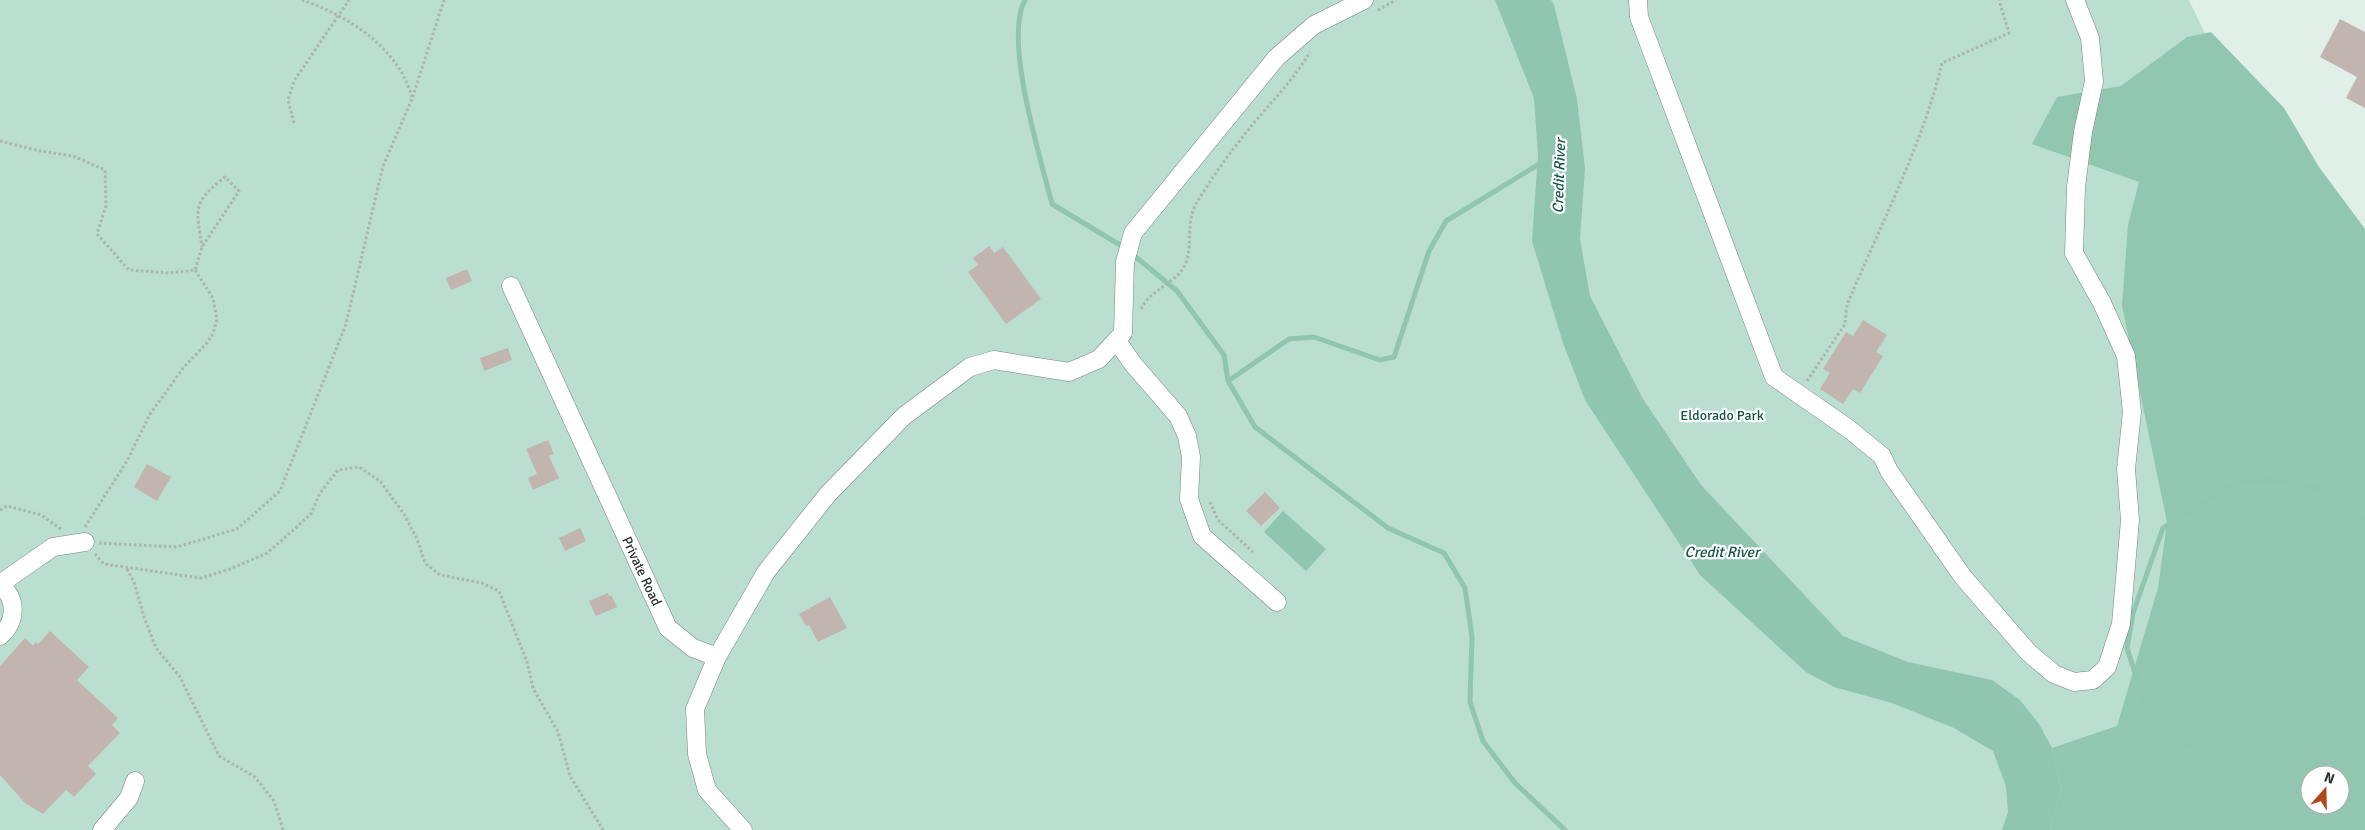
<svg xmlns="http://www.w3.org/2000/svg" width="2365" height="830" font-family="Signika,sans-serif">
  <rect width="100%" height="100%" fill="#e1efe9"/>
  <!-- green -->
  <path fill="#badecf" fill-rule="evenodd" d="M0,0H2189L2365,371V830H0ZM2310,775H2340V805H2310Z"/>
  <!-- forest -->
  <path fill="#91c7b1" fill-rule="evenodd" d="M2211,32L2284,108L2319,167L2365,229V830H2050L2061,788L2052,748L2117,726L2158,588L2167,522L2122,306L2128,225L2139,182L2032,144L2057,97L2121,86L2187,37ZM2310,775H2340V805H2310Z"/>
  <!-- water -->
  <path fill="#90c5af" d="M1495,0H1551L1554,5L1577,99L1585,168L1580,239L1590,296L1643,399L1701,485L1843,636L1908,662L1992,680L2020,700L2039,724L2052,748L2061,788L2050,830H2002L2008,812L2006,786L1993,751L1954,728L1892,703L1834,687L1806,672L1700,575L1585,400L1563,343L1532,241L1538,155L1534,98Z
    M1283,511L1326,549L1306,571L1264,532Z"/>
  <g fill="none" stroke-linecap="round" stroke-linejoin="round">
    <!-- stream -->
    <path stroke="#90c5af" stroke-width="5" d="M1025,0C1003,39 1041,160 1052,204L1125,248
      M1131,253L1177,291L1224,355L1228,381L1255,427L1388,528L1444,553L1465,588L1472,637L1470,702L1483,741L1515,783L1565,830
      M1228,381L1289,339L1314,337L1380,360L1394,357L1429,251L1446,221L1541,163
      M2291,830L2147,710L2127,648L2133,613L2163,528L2235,483L2270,480L2321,489L2365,520"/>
  </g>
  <!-- building -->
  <path fill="#c2b5b0" d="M2340,19L2365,32V108L2346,98L2357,77L2320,57Z
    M989,246L994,253L1003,247L1041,299L1006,324L968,272L978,265L973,258Z
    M467,269L472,281L451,290L446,278Z
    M1863,320L1887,335L1876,352L1883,356L1860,393L1853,389L1843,404L1820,389L1830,373L1823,369L1846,332L1853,336Z
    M508,348L512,360L484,371L480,358Z
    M548,440L554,454L549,456L559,478L533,490L528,478L537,474L526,449Z
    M147,464L171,477L157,501L134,487Z
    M1265,492L1280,508L1261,526L1246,511Z
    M580,528L586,541L565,551L559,538Z
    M608,593L609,596L611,595L617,607L596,616L589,601Z
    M830,597L847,628L818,642L809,625L806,626L799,614Z
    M50,631L89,667L77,680L118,718L112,725L120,733L88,766L96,774L74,797L66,790L43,814L25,803L0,775V666L25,638L33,646L36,642L38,644Z"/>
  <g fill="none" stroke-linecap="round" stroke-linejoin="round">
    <!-- minor casing -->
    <g stroke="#77847f" stroke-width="19">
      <path id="minor" d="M1638,0L1639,17L1774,377L1849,429L1882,456L1889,471L1963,577L2029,653L2054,674L2074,682L2093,680L2107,667L2121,624L2130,520L2126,469L2132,412L2126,356L2102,303L2074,253L2076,187L2083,132L2094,81L2090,38L2075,0
        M511,286L668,628L693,648L717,657
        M1117,341L1133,364L1178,416L1187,436L1191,457L1189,499L1202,536L1277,602
        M0,584L53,547L85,542
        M0,585C18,599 16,622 0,636
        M102,830L129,798L135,781
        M743,830L707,790L697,754L695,709L717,657L766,572L828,494L904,416L970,367L994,360L1069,372L1099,359L1123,333L1125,262L1133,233L1277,57L1314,25L1364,0"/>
    </g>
    <!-- path -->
    <path stroke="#aab5b0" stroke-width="3" stroke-dasharray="2.5 2.5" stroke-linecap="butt" d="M302,0C349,16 399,48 412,98
      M1378,10L1396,0
      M294,123L288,100L294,81L349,0
      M0,141L40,151L73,156L105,170L106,206L97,234L129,270L170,273L195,270L202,247L239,191L225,177C192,203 196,208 202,247
      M1141,309C1150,290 1173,285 1184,267C1194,247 1185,224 1196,204C1211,178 1234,147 1253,124C1273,100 1295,78 1310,52
      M1807,381L1845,324L1847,305C1879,228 1923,144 1942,63L2009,33L1999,0
      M1210,502L1218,520L1253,552
      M0,510L7,506L41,515L61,529
      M85,527L127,461L150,414L184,367L206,344L213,334L217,319L213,298L195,270
      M99,543L177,547L237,529L280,491L346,324L383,166L412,99L444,0
      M95,554L104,564L201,578L230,569L267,553L290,533L311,514L320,493L338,470L359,467L380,481L404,514L417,539L425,563L440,575L482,583L499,591L527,662L533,688L558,732L570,776L603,830
      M127,569L134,582L144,617L156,648L180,677L219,756L255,777L274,801L283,830"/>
    <!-- minor -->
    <use href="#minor" stroke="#fff" stroke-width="18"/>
  </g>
  <g text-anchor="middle" stroke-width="4.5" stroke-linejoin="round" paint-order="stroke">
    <!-- park labels -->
    <g font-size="14" fill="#115540" stroke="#fff">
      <text x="1722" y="420">Eldorado Park</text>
    </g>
    <!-- street labels -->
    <g font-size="14" fill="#2d3230" stroke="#fff">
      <text transform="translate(642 571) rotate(65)" y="5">Private Road</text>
    </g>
    <!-- water labels -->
    <g font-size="15" font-style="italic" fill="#155843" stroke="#fff">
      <text transform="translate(1559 176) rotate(-88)" y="5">Credit River</text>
      <text x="1722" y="557">Credit River</text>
    </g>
  </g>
  <!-- north arrow -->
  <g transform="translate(2325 790) rotate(20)"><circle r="24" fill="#ffffff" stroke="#abadac"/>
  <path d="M0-4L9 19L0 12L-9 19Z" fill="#ad471c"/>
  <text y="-8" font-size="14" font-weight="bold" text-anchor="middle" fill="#2d3230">N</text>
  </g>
</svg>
